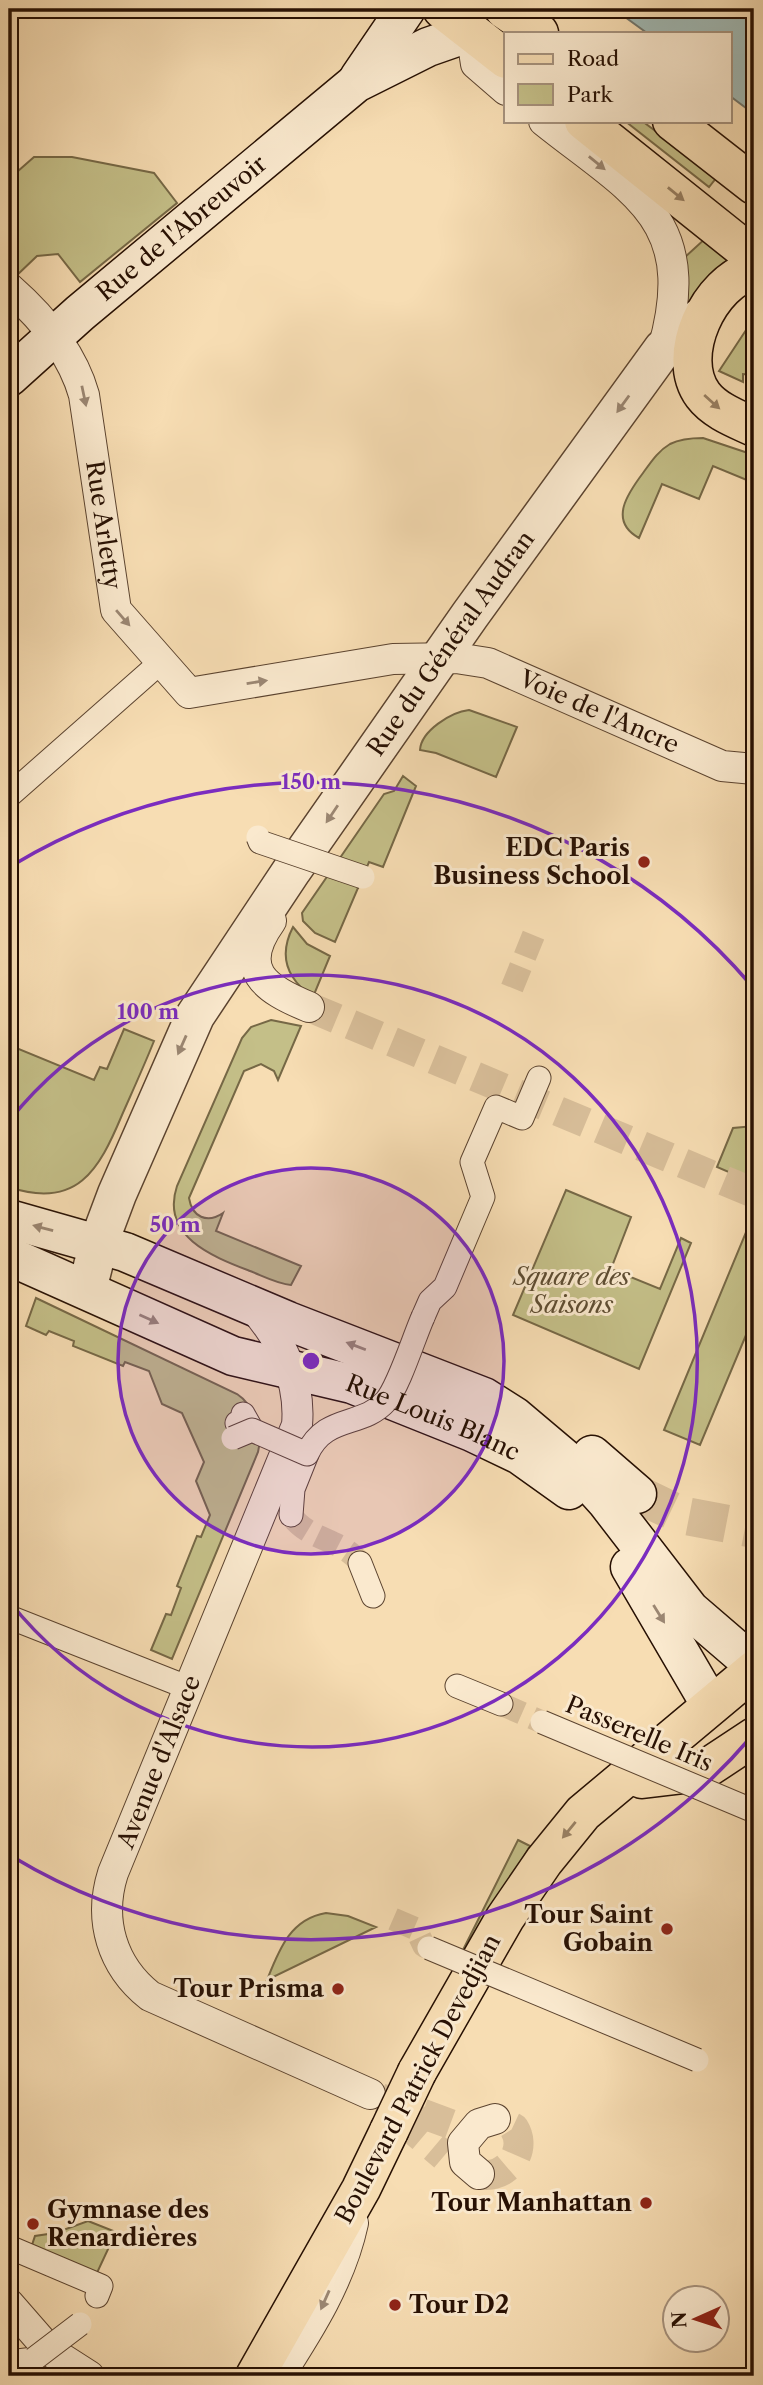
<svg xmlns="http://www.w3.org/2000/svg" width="763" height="2385" font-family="'Libre Caslon Text',serif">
  <rect width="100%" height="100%" fill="#f7ddb3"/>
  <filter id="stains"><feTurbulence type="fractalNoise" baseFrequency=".00286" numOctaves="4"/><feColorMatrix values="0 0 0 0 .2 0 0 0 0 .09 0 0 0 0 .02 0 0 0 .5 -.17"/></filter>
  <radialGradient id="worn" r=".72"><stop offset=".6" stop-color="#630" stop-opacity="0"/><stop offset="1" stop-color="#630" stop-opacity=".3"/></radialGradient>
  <!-- green -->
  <path fill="#c4bf88" stroke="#766846" stroke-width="2" d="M625,121H642L717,177L709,187Z
    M34,157H72L154,173L177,203L80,282L58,254L37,256L15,277L9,271V179Z
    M708,236L739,263L701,297L686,304L687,270L684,258Z
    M754,318V375L743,374V382L719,371Z
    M703,438L754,455V483L713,466L699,499L662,484L639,538C608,521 628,493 643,473C651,462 658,451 670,444C680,439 692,438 703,438Z
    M469,710L517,727L496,777L436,753L420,750C421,731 451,712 469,710Z
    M403,776L416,786L383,867L369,862L335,942L315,933L303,921L302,913L384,794L394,791Z
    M293,927L307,944L330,956L313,997C287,979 278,956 293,927Z
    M271,1020L301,1026L278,1080L274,1071L261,1064L244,1071L189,1198C192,1217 207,1224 223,1213L216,1231L301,1266L291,1285C278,1284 263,1276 250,1271C214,1257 160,1237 177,1186L242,1038L251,1027Z
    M124,1029L154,1041C144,1066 133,1090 122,1115C99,1170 77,1210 9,1187V1060L14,1047L94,1080L100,1067L107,1069Z
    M754,1126V1163L747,1180L717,1167L733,1128Z
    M566,1190L631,1217L611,1269L660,1289L681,1238L691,1243L639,1369L513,1315Z
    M749,1225L754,1227V1316L700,1445L664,1430Z
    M36,1298L237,1394C254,1405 263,1432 258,1452L172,1659L151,1650L166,1614L171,1615L181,1588L177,1586L197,1536L201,1537L210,1515L196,1481L204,1462L182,1413L162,1404L149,1371L125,1362L123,1366L73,1346L74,1341L49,1331L46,1335L26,1326Z
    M518,1840L530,1846L461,1962L458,1960Z
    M326,1913L348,1916L376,1927L267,1980C279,1950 290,1919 326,1913Z
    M88,2221L116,2232L96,2275L31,2248L35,2236L55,2233Z"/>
  <!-- water -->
  <path fill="#a0bab6" stroke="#70766e" stroke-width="2" d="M614,9H754V114L730,96V33H647Z"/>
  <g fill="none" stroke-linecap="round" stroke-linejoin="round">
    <!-- pedestrian-tunnel -->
    <path stroke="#d8be99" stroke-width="23" stroke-dasharray="23 11" stroke-linecap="butt" d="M512,988L534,934
      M291,1515C307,1540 343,1539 360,1563
      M501,1704L542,1722
      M393,1919L416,1929L424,1946L429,1948"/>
    <!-- minor-tunnel -->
    <path stroke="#d8be99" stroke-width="30" stroke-dasharray="30 15" stroke-linecap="butt" d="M309,1007L754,1193
      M380,2098L453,2125
      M410,2111L417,2133L444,2156
      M479,2174C504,2181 529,2152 514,2128L495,2119"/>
    <!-- secondary-tunnel -->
    <path stroke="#d8be99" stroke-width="38" stroke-dasharray="38 19" stroke-linecap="butt" d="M637,1494L681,1515L754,1529"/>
    <!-- pedestrian casing -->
    <g stroke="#5b432f" stroke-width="25">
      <path id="pedestrian" d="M9,796L162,661
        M423,1317L430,1301L445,1287L483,1197L472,1162L496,1107L522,1118L539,1078
        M237,1423L252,1430L243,1414
        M291,1515L293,1489L307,1454
        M360,1563L373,1596
        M9,1617L189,1688
        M457,1686L501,1704
        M9,2247L101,2286L97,2296
        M9,2362L34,2359"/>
    </g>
    <!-- minor casing -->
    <g stroke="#5b432f" stroke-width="32">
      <g id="minor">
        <path d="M471,32L476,64L506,90"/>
        <path d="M544,121C634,193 700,218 663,349"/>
        <path id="s1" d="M9,288C42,317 72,352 84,395L116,610L189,693L393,659L456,658L488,663L722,766L754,769"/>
        <path d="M271,921C236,970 265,989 309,1007"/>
        <path d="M250,1304C280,1335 301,1381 297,1425L113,1873C98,1920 112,1966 150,1996L370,2094"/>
        <path d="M479,2174L465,2162L463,2143L479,2124L495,2119"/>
        <path d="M9,2304L50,2351L89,2376"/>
        <path d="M279,2376C310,2328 341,2279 353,2223"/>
      </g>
    </g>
    <!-- tertiary casing -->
    <g stroke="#5b432f" stroke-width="41">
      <g id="tertiary">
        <path id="s2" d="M87,1290L99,1242L117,1194L195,1016L292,870L470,615L663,349L701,317"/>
      </g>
    </g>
    <!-- secondary casing -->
    <g stroke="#271003" stroke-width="41">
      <g id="secondary">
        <path d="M359,78L406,9"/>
        <path id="s3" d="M9,377L80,313L356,83L428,47L471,32"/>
        <path d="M9,1219L125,1252L288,1321L484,1397L514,1416L578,1470L606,1501L690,1610L754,1665"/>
        <path id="s4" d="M9,1256L233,1356L352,1384L472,1432L520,1455L569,1490"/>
        <path d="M592,1455L637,1494"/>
        <path d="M630,1567L710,1704"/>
      </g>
    </g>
    <!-- primary casing -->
    <g stroke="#271003" stroke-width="41">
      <path id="primary" d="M442,9L506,59
        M504,9L539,33
        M584,121L754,257
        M672,121L754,185
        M754,270C709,281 674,356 703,395C715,411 737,419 754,427
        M642,1779L701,1772L754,1737
        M417,2072L505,1918L544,1861L583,1813L754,1670
        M255,2376L361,2189L389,2131"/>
    </g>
    <!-- pedestrian -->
    <use href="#pedestrian" stroke="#fae9ce" stroke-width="23"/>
    <!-- minor -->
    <use href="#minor" stroke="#fae9ce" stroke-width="30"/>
    <!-- tertiary -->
    <use href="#tertiary" stroke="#fae9ce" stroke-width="38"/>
    <!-- secondary -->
    <use href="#secondary" stroke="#fae9ce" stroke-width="38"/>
    <!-- primary -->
    <use href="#primary" stroke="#f7ddb3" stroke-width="38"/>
    <!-- pedestrian-bridge casing -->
    <g stroke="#5b432f" stroke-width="25" stroke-linecap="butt">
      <path id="pedestrian-bridge" d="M258,837L260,842L363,877
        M233,1438L252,1430L307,1454C325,1414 362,1428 386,1401C399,1386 414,1337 423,1317
        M542,1722L754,1811
        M429,1948L697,2060
        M34,2359L80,2324"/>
    </g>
    <!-- primary-bridge casing -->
    <g stroke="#271003" stroke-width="41" stroke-linecap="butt">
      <path id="primary-bridge" d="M389,2131L417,2072"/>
    </g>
    <!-- pedestrian-bridge -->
    <use href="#pedestrian-bridge" stroke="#fae9ce" stroke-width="23"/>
    <!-- primary-bridge -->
    <use href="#primary-bridge" stroke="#f7ddb3" stroke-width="38"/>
  </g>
  <!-- one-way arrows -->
  <defs><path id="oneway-solid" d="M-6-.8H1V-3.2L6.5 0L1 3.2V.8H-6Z" transform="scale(1.75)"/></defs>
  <g fill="#9b8773">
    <use href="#oneway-solid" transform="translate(597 163) rotate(39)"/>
    <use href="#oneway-solid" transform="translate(84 396) rotate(78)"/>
    <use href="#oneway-solid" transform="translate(623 404) rotate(126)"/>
    <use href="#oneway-solid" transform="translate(123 618) rotate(49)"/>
    <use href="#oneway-solid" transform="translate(257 682) rotate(-9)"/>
    <use href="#oneway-solid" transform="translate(332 814) rotate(124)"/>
    <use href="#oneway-solid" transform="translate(182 1045) rotate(114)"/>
    <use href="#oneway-solid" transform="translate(43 1228) rotate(-165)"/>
    <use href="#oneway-solid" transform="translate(149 1319) rotate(24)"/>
    <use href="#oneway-solid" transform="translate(356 1346) rotate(-159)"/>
    <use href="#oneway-solid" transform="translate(659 1614) rotate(58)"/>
    <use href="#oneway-solid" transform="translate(325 2300) rotate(114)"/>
  </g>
  <g fill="#998164">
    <use href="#oneway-solid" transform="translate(676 194) rotate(39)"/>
    <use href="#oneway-solid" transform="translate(712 402) rotate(42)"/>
    <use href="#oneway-solid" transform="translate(569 1830) rotate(129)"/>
  </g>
  <!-- distance rings -->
  <circle cx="311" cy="1361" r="193" fill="#7b2cbf" fill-opacity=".12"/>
  <g fill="none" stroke="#7b2cbf" stroke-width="3.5">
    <circle cx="311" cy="1361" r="193"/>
    <path d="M9 1121A386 386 0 1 1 9 1601"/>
    <path d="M751 1737A579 579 0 0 1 13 1857M13 865A579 579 0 0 1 751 985"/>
  </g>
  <!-- markers -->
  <g fill="#8f2418" stroke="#fae9ce" stroke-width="2.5">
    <circle cx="644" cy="862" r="7"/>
    <circle cx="667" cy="1929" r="7"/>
    <circle cx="338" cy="1989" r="7"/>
    <circle cx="646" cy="2203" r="7"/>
    <circle cx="33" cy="2224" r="7"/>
    <circle cx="395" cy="2305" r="7"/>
  </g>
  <g text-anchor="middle" stroke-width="6" stroke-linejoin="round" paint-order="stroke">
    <!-- street labels -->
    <g font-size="24" fill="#271003" stroke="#fae9ce">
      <text dy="8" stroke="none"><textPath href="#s3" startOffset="228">Rue de l'Abreuvoir</textPath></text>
      <text dy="8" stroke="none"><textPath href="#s1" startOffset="264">Rue Arletty</textPath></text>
      <text dy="8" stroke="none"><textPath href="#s2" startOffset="747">Rue du Général Audran</textPath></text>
      <text dy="8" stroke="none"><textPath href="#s1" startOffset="884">Voie de l'Ancre</textPath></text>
      <text dy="8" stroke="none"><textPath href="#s4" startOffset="455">Rue Louis Blanc</textPath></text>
      <text transform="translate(639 1734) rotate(23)" y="8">Passerelle Iris</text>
      <text transform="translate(159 1762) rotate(-68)" y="8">Avenue d'Alsace</text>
      <text transform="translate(418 2079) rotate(-62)" y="8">Boulevard Patrick Devedjian</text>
    </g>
    <!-- poi labels -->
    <g font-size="24" font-weight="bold" fill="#271003" stroke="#fae9ce" text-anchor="end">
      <text x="630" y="856">EDC Paris<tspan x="630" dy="28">Business School</tspan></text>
      <text x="653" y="1923">Tour Saint<tspan x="653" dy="28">Gobain</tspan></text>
      <text x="324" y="1997">Tour Prisma</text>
      <text x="632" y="2211">Tour Manhattan</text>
      <text x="47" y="2218" text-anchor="start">Gymnase des<tspan x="47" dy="28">Renardières</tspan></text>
      <text x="409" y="2313" text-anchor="start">Tour D2</text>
    </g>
    <!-- park labels -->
    <g font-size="24" font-style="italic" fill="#5e4d32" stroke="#fae9ce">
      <text x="572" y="1285">Square des<tspan x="572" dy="28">Saisons</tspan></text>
    </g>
  </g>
  <circle cx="311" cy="1361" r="10" fill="#7b2cbf" stroke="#fae9ce" stroke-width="3.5"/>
  <g font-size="21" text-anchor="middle" font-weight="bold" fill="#7b2cbf" stroke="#fae9ce" stroke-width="6" stroke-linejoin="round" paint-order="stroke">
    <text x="311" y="789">150 m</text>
    <text x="148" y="1019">100 m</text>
    <text x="175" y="1232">50 m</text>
  </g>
  <!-- margin -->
  <rect width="763" height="2385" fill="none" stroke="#f7ddb3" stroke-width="35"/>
  <rect x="10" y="10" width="742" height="2364" fill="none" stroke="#271003" stroke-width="3.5"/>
  <rect x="18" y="18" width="728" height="2350" fill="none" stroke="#271003" stroke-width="2"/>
  <!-- legend -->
  <rect x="504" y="32" width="228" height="91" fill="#fae9ce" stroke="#a6927d" stroke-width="2"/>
  <rect x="518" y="54" width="35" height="10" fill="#f7ddb3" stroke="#a6927d" stroke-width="2"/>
  <text x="567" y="66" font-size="21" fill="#271003">Road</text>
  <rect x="518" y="84" width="35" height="21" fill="#c4bf88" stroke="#a6927d" stroke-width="2"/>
  <text x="567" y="102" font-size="21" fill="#271003">Park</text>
  <!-- north arrow -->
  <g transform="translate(696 2319) rotate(267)"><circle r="33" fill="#fae9ce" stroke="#a6927d" stroke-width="2"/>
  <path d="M0-5L12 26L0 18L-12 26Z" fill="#8f2418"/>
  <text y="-10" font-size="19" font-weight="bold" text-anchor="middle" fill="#271003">N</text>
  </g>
  <rect width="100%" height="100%" filter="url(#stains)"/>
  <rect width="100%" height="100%" fill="url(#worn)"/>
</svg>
